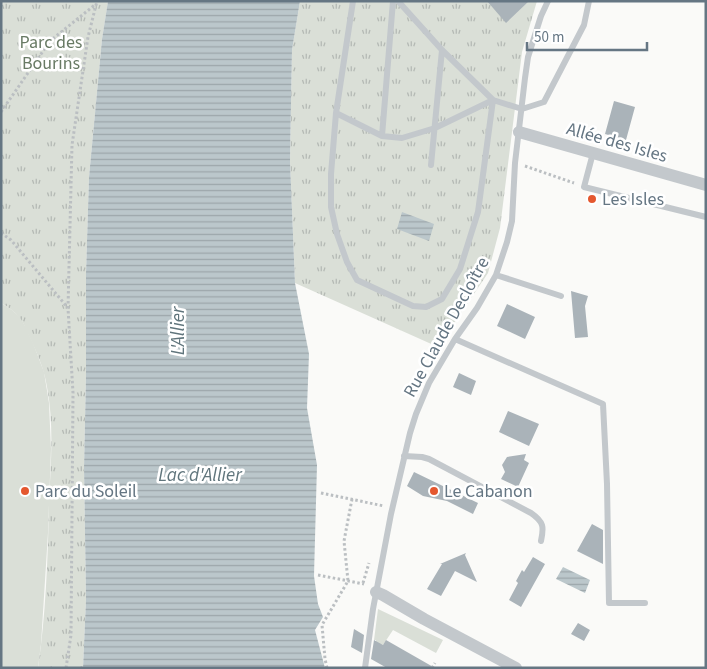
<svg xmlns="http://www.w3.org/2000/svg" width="707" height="669" font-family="'Source Sans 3',sans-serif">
  <defs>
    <pattern id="park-tufts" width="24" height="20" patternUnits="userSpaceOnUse" patternTransform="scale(1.25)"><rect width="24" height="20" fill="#dadfd7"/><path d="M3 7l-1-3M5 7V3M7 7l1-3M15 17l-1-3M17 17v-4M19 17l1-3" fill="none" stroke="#b4b9b4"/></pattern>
    <pattern id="water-rules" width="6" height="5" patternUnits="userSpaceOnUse" patternTransform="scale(1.25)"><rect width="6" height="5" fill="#bbc7cb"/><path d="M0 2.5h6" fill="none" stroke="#9ca6aa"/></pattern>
  </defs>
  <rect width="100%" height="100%" fill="#fafaf8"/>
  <!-- green -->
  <path fill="#dadfd7" d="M1,303L12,310L21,318L33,343L44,372L49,403L51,449L48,533L41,644L38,668H1Z
    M378,609L443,640L436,653L393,630L383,645L376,643V640H374Z"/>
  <!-- park -->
  <path fill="url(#park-tufts)" d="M1,1H108L102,39L89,177L86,273V374L84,468L86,599L83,668H38C46,613 48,556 49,501C51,463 54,424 47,387C44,367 35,348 26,330C24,325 23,321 19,317C14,311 8,307 1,303Z
    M300,1H537L522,52L500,228L488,273L438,347L295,283L290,161L292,50Z"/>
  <!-- water -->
  <path fill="url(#water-rules)" d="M108,1H300L292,50L290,161L295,283L309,354L307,408L317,465L314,576L318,604L323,617L315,630L325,668H83L86,599L84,468L86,374V273L89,177L102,39Z
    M402,212L434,224L429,241L397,229Z
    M563,567L590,580L585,593L556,579Z"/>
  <!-- building -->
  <path fill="#aab3b9" d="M487,1H529L506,23Z
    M614,101L635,107L626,140L605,134Z
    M571,291L588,296L585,306L588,337L575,338Z
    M507,304L535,317L525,339L497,326Z
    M459,373L476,381L471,395L453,387Z
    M508,411L539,424L529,446L499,432Z
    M526,454L524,460L529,463L518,487L501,479L505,472L502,465L507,457Z
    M414,472L478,503L473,514L447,501L423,496L407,486Z
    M592,524L603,530V564L577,551Z
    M466,553L465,555L477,582L455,571L441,596L427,589L442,564H440Z
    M533,557L545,564L521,607L509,600L518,583L516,581L522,570L524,572Z
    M578,623L590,630L584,641L571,634Z
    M354,629L364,635L362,653L351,647Z
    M374,640L383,645L386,640L435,668H387L371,659Z"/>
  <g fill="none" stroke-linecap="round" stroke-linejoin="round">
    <!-- path -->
    <path stroke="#bbbfc2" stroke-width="3" stroke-dasharray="2.5 2.5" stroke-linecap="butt" d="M1,112L50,41L96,4
      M525,166L574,183
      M1,233L11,240L68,308
      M321,493L384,506
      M318,575L364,584
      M363,583L369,563
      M66,668L71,635L73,393L68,308L72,145L88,37L97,1
      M327,668L325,659L322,625L348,581L344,541L352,499
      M432,668L435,663"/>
    <!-- lane -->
    <path stroke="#c3c8cc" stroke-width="6" d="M353,1L336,113L331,174V207L337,234L347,262L357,280L413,306L426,307L442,299L460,269L478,212L493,100
      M398,1L442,50L493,100L522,109L544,102L584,25L589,1
      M336,113L382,136L402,138L435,128L493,100
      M382,136L393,1
      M593,153L584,187L706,217
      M431,165L442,50
      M496,275L561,296
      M455,339L603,404L607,484L609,603H645
      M404,456L422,457L429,459L531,513C544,522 544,527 541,541
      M365,668L373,609L391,514L410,433L416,414L429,383L455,339L477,308L496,275L507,242L512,221L515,163L525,78L528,57L541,16L548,1"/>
    <!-- street -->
    <path stroke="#c3c8cc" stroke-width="12" d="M519,132L706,185
      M376,592L383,595L424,619L516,668"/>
  </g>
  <!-- markers -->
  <g fill="#e4572e" stroke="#fff" stroke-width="2">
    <circle cx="592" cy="199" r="5"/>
    <circle cx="25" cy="491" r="5"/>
    <circle cx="434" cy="491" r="5"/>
  </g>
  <g text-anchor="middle" stroke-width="5" stroke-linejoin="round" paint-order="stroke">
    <!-- park labels -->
    <g font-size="18" fill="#687a64" stroke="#fff">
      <text x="51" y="48">Parc des<tspan x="51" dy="21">Bourins</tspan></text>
    </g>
    <!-- street labels -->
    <g font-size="18" fill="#657683" stroke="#fff">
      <text transform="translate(617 142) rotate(16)" y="6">Allée des Isles</text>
      <text transform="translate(446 327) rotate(-61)" y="6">Rue Claude Decloître</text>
    </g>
    <!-- poi labels -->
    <g font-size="18" fill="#657683" stroke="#fff" text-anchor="start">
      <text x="602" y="205">Les Isles</text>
      <text x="35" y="497">Parc du Soleil</text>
      <text x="444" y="497">Le Cabanon</text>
    </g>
    <!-- water labels -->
    <g font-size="19" font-style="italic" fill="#60757c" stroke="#fff">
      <text transform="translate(177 331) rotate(-90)" y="7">L'Allier</text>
      <text x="200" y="481">Lac d'Allier</text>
    </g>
  </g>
  <!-- border -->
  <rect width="707" height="669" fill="none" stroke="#657683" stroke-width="5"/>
  <!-- scale -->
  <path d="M527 42v8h120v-8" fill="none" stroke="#657683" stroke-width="2.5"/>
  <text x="534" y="42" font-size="15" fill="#657683" stroke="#ffffff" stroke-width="4" paint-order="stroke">50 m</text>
</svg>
